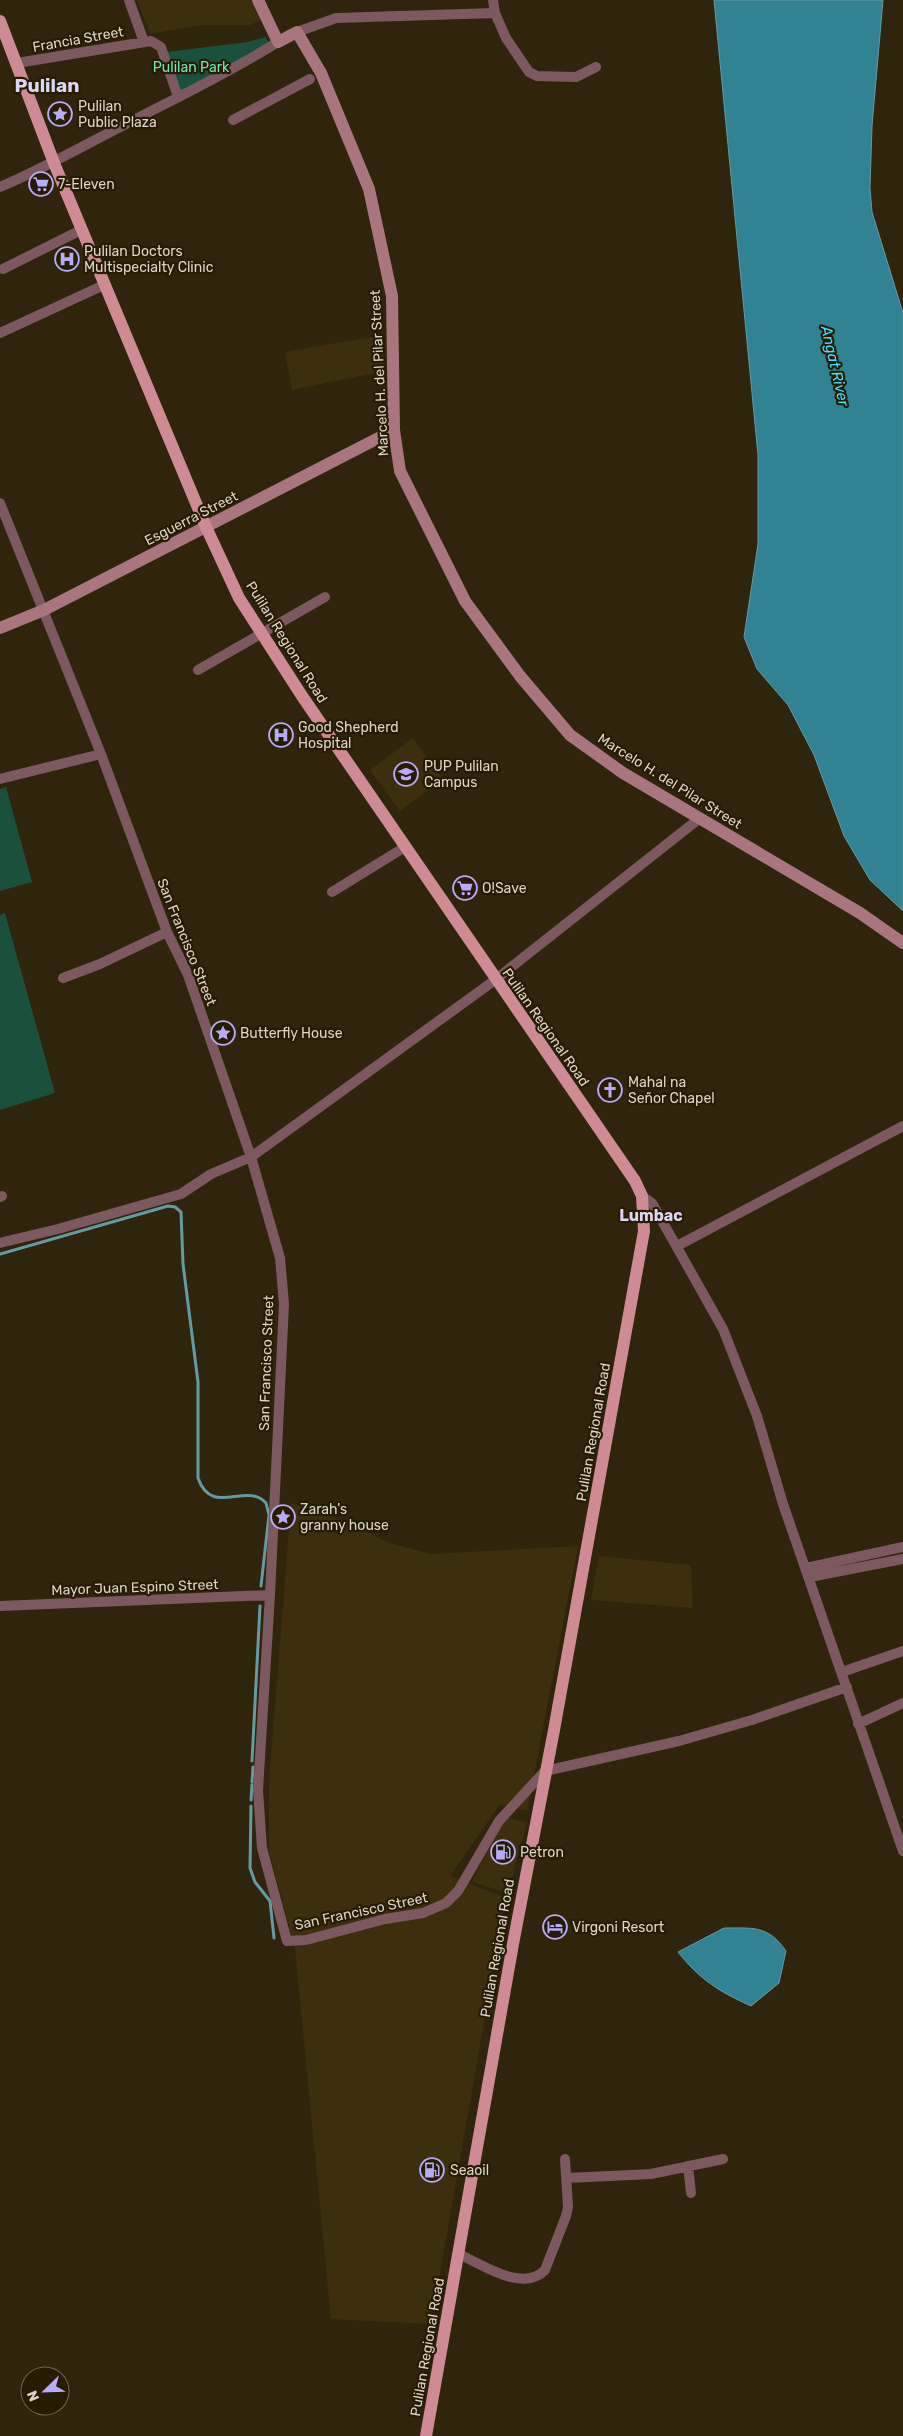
<svg xmlns="http://www.w3.org/2000/svg" width="903" height="2436" font-family="Rubik,sans-serif">
  <rect width="100%" height="100%" fill="#2f250c"/>
  <!-- built -->
  <path fill="#3c2f0d" d="M137,0H253L262,20L250,25H201L150,34Z
    M383,335L384,371L292,390L285,352Z
    M413,738L443,779L400,811L370,770Z
    M291,1503L352,1524L389,1543L431,1554L578,1546L527,1811L500,1804L450,1876L506,1898L431,2324L331,2319L295,1949L269,1850V1783Z
    M599,1556L691,1565L693,1608L591,1600Z
    M505,1817L527,1822L508,1893L472,1882Z"/>
  <!-- green -->
  <path fill="#1a513c" d="M266,37L269,45L182,91H178L167,52L248,42Z
    M6,787L32,882L0,891V789Z
    M5,913L55,1093L0,1110V915Z"/>
  <!-- water -->
  <path fill="#318293" stroke="#649ba2" d="M714,0H883L872,126L870,188L872,212L903,313V911L870,880L844,836L814,755L788,705L757,669L744,637L758,544V455Z
    M724,1928C753,1928 768,1925 786,1951L779,1983L751,2006C720,1992 700,1980 678,1952Z"/>
  <g fill="none" stroke-linecap="round" stroke-linejoin="round">
    <!-- stream -->
    <path stroke="#649ba2" stroke-width="3" d="M0,1254L168,1206L175,1207L181,1212L183,1264L198,1382V1478C212,1518 246,1481 266,1503L269,1515L261,1586
      M252,1761L260,1606
      M252,1782L253,1767
      M251,1800L252,1785
      M251,1806L250,1868L255,1882L270,1901L274,1938"/>
    <!-- street -->
    <path stroke="#7c595e" stroke-width="10" d="M129,0L144,42
      M493,0L495,13L506,38L529,72L537,76L576,77L596,67
      M297,32L336,18L495,13
      M17,63L151,41L161,47L178,97
      M233,120L310,79
      M0,187C45,168 86,144 130,122C180,96 230,72 278,42
      M3,269L81,230
      M0,333L104,285
      M0,503L101,754L167,932L188,975L251,1157L280,1258L284,1304L270,1595L258,1790L262,1848L287,1941L306,1940L385,1919L423,1913L446,1903L458,1891L499,1821L545,1771L679,1741L752,1720L847,1687
      M198,670L325,597
      M0,779L101,754
      M332,892L405,847
      M63,978L100,964L167,932
      M642,1196L652,1203L661,1219L723,1329L757,1416L783,1504L903,1851
      M0,1197L2,1196
      M0,1243L58,1229L181,1194L211,1174L251,1157L495,980L700,818
      M677,1246L903,1126
      M806,1568L903,1547
      M810,1577L903,1559
      M0,1606L270,1595
      M842,1672L903,1651
      M858,1724L903,1703
      M688,2166L691,2193
      M567,2178L651,2174L723,2159
      M459,2254C483,2265 523,2293 545,2270L566,2216L568,2207L565,2159"/>
    <!-- secondary -->
    <path stroke="#ab757d" stroke-width="12" d="M258,0L278,42L297,32L321,73L369,189L392,296L394,430L400,471L465,601L520,676L570,735L623,773L860,913L903,943
      M0,628L44,610L394,430"/>
    <!-- primary -->
    <path stroke="#d08a94" stroke-width="12" d="M0,21L54,163L206,527L239,598L302,696L635,1181L642,1196L644,1231L554,1730L513,1944L426,2436"/>
  </g>
  <!-- icons -->
  <defs>
    <g id="sight-ring" transform="scale(1.25)"><circle r="9.5" fill="#261c03" stroke="#b8abf7" stroke-width="1.5"/><path d="M0-6L1.8-2.2L6-1.7L2.9 1.2L3.7 5.4L0 3.3L-3.7 5.4L-2.9 1.2L-6-1.7L-1.8-2.2Z" fill="#b8abf7"/></g>
    <g id="supermarket-ring" transform="scale(1.25)"><circle r="9.5" fill="#261c03" stroke="#b8abf7" stroke-width="1.5"/><path d="M-6-5.5h2.5l.6 2H6L4.5 2H-2.5L-4.4-4H-6ZM-1.5 3.2a1.3 1.3 0 1 0 .1 0ZM3 3.2a1.3 1.3 0 1 0 .1 0Z" fill="#b8abf7"/></g>
    <g id="hospital-ring" transform="scale(1.25)"><circle r="9.5" fill="#261c03" stroke="#b8abf7" stroke-width="1.5"/><path d="M-5-5h3v3.5h4V-5h3V5h-3V1.5h-4V5h-3Z" fill="#b8abf7"/></g>
    <g id="university-ring" transform="scale(1.25)"><circle r="9.5" fill="#261c03" stroke="#b8abf7" stroke-width="1.5"/><path d="M0-5L7-2L0 1L-7-2ZM-4 1L0 2.5L4 1V4Q0 6-4 4Z" fill="#b8abf7"/></g>
    <g id="church-ring" transform="scale(1.25)"><circle r="9.5" fill="#261c03" stroke="#b8abf7" stroke-width="1.5"/><path d="M-1.2-6h2.4v3.5h3.3v2.4h-3.3V6h-2.4V-.1h-3.3v-2.4h3.3Z" fill="#b8abf7"/></g>
    <g id="fuel-ring" transform="scale(1.25)"><circle r="9.5" fill="#261c03" stroke="#b8abf7" stroke-width="1.5"/><path d="M-5.5-6h7V0h2V4h1.3V-2.5L3-4.5l.8-.8L6-3V5H2.5V1h-1V6h-7ZM-4.2-4.7v3.2H.2V-4.7Z" fill="#b8abf7"/></g>
    <g id="hotel-ring" transform="scale(1.25)"><circle r="9.5" fill="#261c03" stroke="#b8abf7" stroke-width="1.5"/><path d="M-6-4.5h1.5V1H6V5H4.5V3h-9V5H-6ZM-4 0a1.8 1.8 0 1 1 3.6 0ZM.5 0V-2.5h3Q6-2.5 6 0Z" fill="#b8abf7"/></g>
  </defs>
  <g fill-rule="evenodd">
    <use href="#sight-ring" x="60" y="114"/>
    <use href="#supermarket-ring" x="41" y="184"/>
    <use href="#hospital-ring" x="67" y="259"/>
    <use href="#hospital-ring" x="281" y="735"/>
    <use href="#university-ring" x="406" y="774"/>
    <use href="#supermarket-ring" x="465" y="888"/>
    <use href="#sight-ring" x="223" y="1033"/>
    <use href="#church-ring" x="610" y="1090"/>
    <use href="#sight-ring" x="283" y="1517"/>
    <use href="#fuel-ring" x="503" y="1852"/>
    <use href="#hotel-ring" x="555" y="1927"/>
    <use href="#fuel-ring" x="432" y="2170"/>
  </g>
  <g text-anchor="middle" stroke-width="4.5" stroke-linejoin="round" paint-order="stroke">
    <!-- street labels -->
    <g font-size="14" fill="#dbd5c6" stroke="#261c03">
      <text transform="translate(78 39) rotate(-10)" y="5">Francia Street</text>
      <text transform="translate(379 373) rotate(-93)" y="5">Marcelo H. del Pilar Street</text>
      <text transform="translate(191 518) rotate(-27)" y="5">Esguerra Street</text>
      <text transform="translate(287 642) rotate(58)" y="5">Pulilan Regional Road</text>
      <text transform="translate(670 781) rotate(32)" y="5">Marcelo H. del Pilar Street</text>
      <text transform="translate(187 942) rotate(68)" y="5">San Francisco Street</text>
      <text transform="translate(546 1027) rotate(55)" y="5">Pulilan Regional Road</text>
      <text transform="translate(266 1363) rotate(-88)" y="5">San Francisco Street</text>
      <text transform="translate(593 1432) rotate(-80)" y="5">Pulilan Regional Road</text>
      <text transform="translate(135 1587) rotate(-2)" y="5">Mayor Juan Espino Street</text>
      <text transform="translate(361 1911) rotate(-12)" y="5">San Francisco Street</text>
      <text transform="translate(497 1948) rotate(-80)" y="5">Pulilan Regional Road</text>
      <text transform="translate(427 2347) rotate(-80)" y="5">Pulilan Regional Road</text>
    </g>
    <!-- park labels -->
    <g font-size="14" fill="#6fe9b7" stroke="#261c03">
      <text x="191" y="72">Pulilan Park</text>
    </g>
    <!-- poi labels -->
    <g font-size="14" fill="#dbd5c6" stroke="#261c03" text-anchor="start">
      <text x="78" y="111">Pulilan<tspan x="78" dy="16">Public Plaza</tspan></text>
      <text x="58" y="189">7-Eleven</text>
      <text x="84" y="256">Pulilan Doctors<tspan x="84" dy="16">Multispecialty Clinic</tspan></text>
      <text x="298" y="732">Good Shepherd<tspan x="298" dy="16">Hospital</tspan></text>
      <text x="424" y="771">PUP Pulilan<tspan x="424" dy="16">Campus</tspan></text>
      <text x="482" y="893">O!Save</text>
      <text x="240" y="1038">Butterfly House</text>
      <text x="628" y="1087">Mahal na<tspan x="628" dy="16">Señor Chapel</tspan></text>
      <text x="300" y="1514">Zarah's<tspan x="300" dy="16">granny house</tspan></text>
      <text x="520" y="1857">Petron</text>
      <text x="572" y="1932">Virgoni Resort</text>
      <text x="450" y="2175">Seaoil</text>
    </g>
    <!-- water labels -->
    <g font-size="15" font-style="italic" fill="#44e0ff" stroke="#261c03">
      <text transform="translate(835 366) rotate(77)" y="5">Angat River</text>
    </g>
    <!-- quarter labels -->
    <g font-size="16" font-weight="bold" fill="#dbd7f4" stroke="#261c03">
      <text x="651" y="1221">Lumbac</text>
    </g>
    <!-- district labels -->
    <g font-size="19" font-weight="bold" fill="#dbd7f4" stroke="#261c03">
      <text x="47" y="92">Pulilan</text>
    </g>
  </g>
  <!-- north arrow -->
  <g transform="translate(45 2391) rotate(247)"><circle r="24" fill="#261c03" stroke="#6e6651"/>
  <path d="M0-4L9 19L0 12L-9 19Z" fill="#b8abf7"/>
  <text y="-8" font-size="14" font-weight="bold" text-anchor="middle" fill="#dbd5c6">N</text>
  </g>
</svg>
